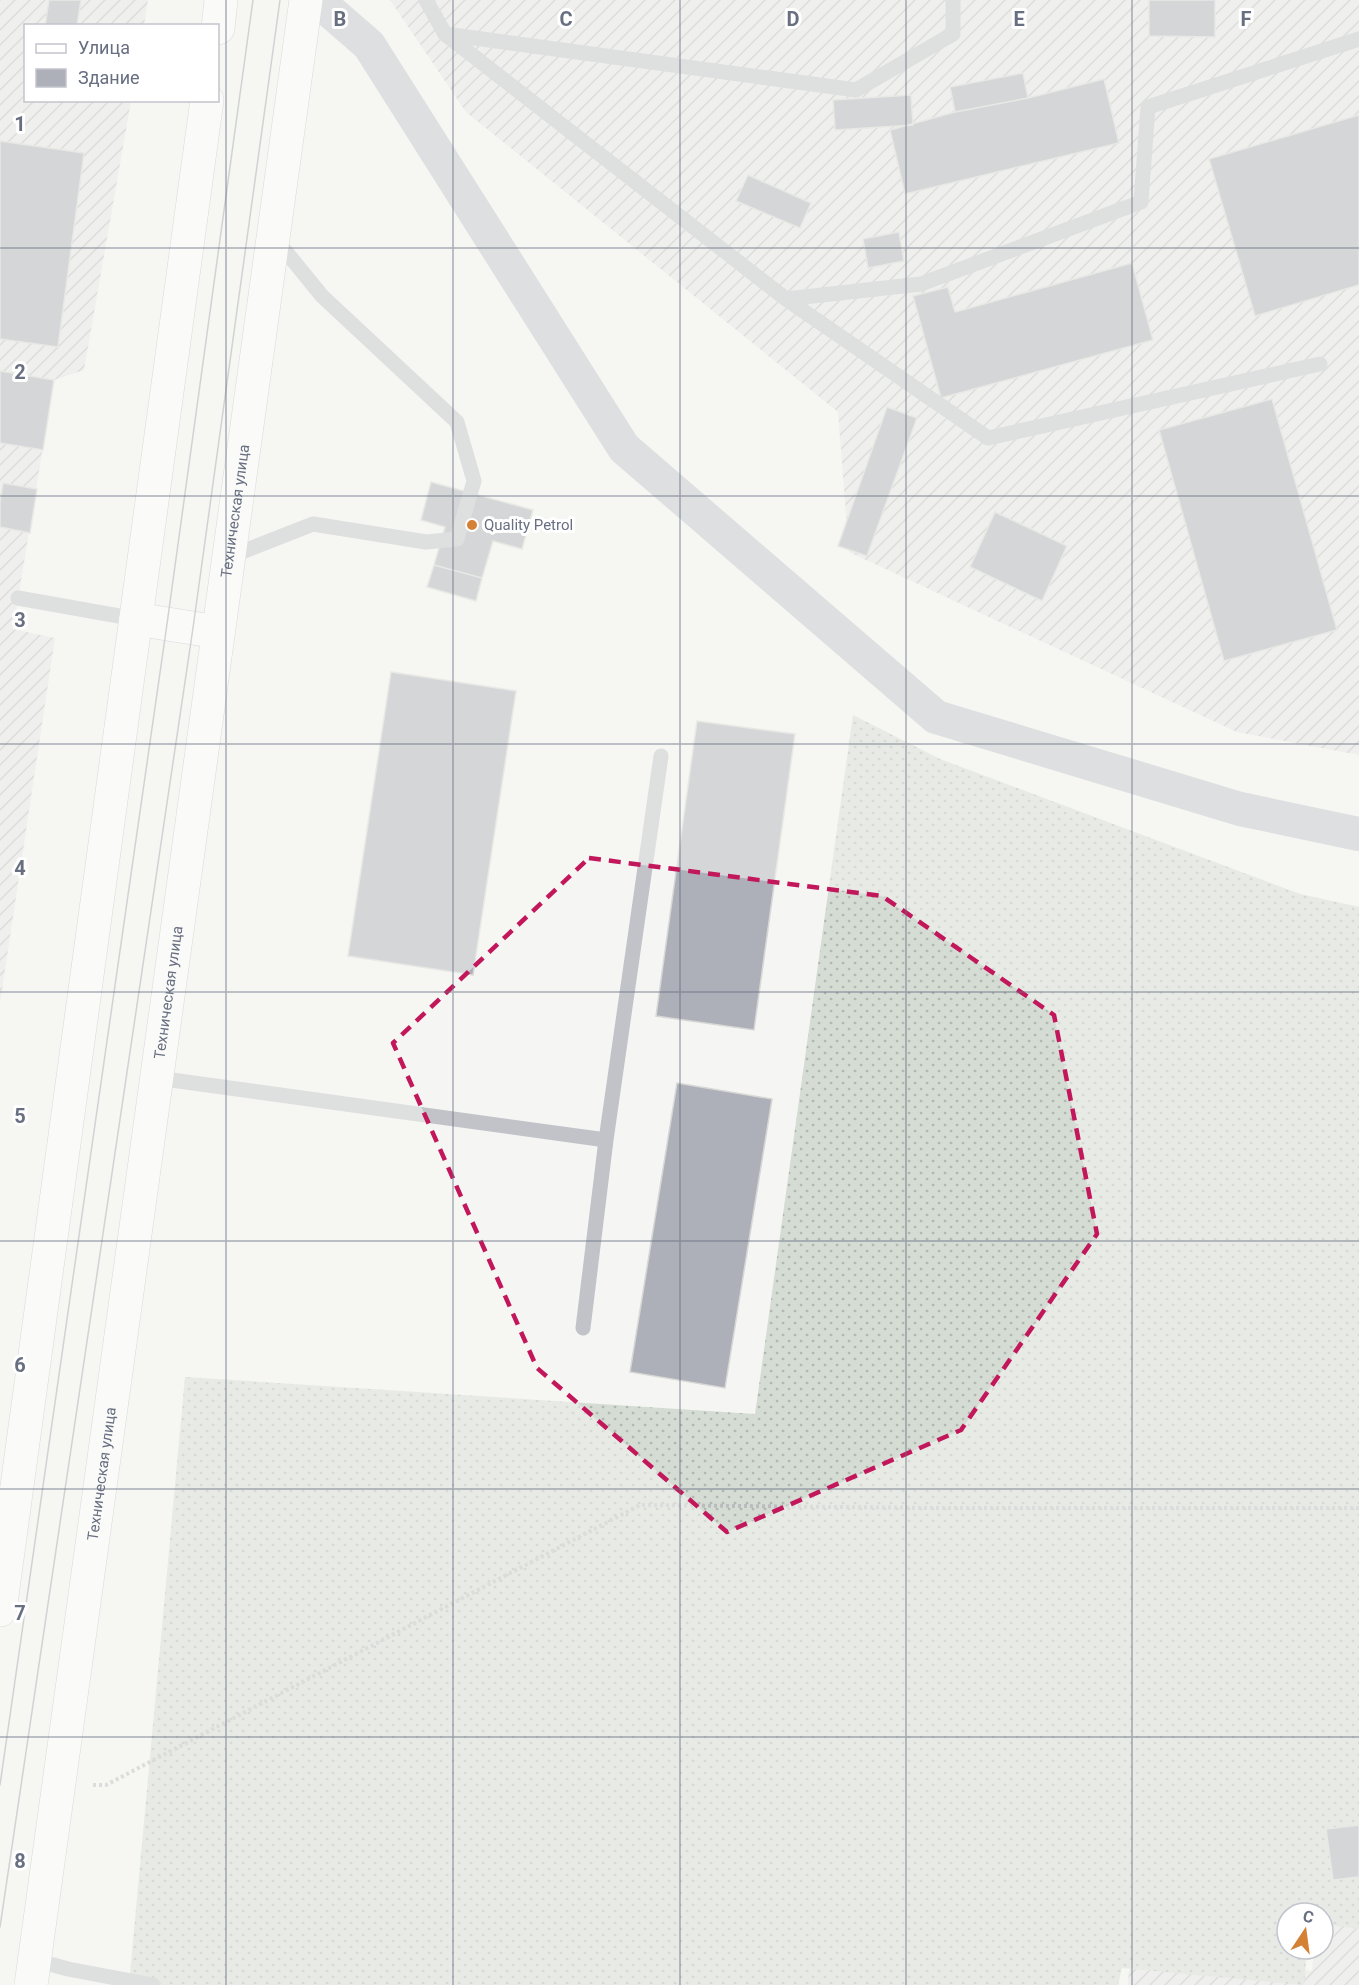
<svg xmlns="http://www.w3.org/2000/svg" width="1359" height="1985" font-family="Roboto,sans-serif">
  <defs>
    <pattern id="industrial-furrows" width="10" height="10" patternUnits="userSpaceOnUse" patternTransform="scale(1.5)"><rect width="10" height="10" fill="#e6e6e6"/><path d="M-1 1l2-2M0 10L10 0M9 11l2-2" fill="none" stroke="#bebfc0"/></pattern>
    <pattern id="grass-dots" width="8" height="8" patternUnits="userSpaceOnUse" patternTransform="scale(1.5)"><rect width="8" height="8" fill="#d5dcd4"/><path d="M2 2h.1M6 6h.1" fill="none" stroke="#b1b7b1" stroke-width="1.8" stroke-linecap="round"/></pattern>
  </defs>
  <rect width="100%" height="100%" fill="#f5f6f3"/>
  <!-- industrial -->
  <path fill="url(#industrial-furrows)" d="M0,0H148L144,25L26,26V100L131,101L84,370L54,380L13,629L55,638L0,1003Z
    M390,0H1359V755L1237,732L849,552L838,412L466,112Z
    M1359,1909V1985H1128L1130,1949L1312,1971L1314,1949H1323V1913Z"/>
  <!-- grass -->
  <path fill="url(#grass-dots)" d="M853,715L940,759L1300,894L1359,907V1929L1323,1924V1913H1287V1949H1307L1304,1985L1122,1968L1118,1985H129L185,1377L755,1414Z"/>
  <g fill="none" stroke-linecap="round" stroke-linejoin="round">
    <!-- canal -->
    <path stroke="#bfc4cb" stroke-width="34" d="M317,0L369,45L624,448L936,717L1240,809L1359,834"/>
  </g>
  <!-- building -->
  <path fill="#adb0b8" stroke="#d7d7d5" stroke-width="1.5" d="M49,0H81L77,26H45Z
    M1149,0H1215V37L1149,36Z
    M1023,73L1028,98L955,112L950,87Z
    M1104,79L1119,143L905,194L890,130L955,112L1028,98Z
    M911,95L913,125L835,130L833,100Z
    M1359,115V285L1255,316L1209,159Z
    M0,141L84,153L58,347L0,339Z
    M748,175L811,203L800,228L736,201Z
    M899,232L904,261L868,268L863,239Z
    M1132,263L1153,340L941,398L913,296L948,287L955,312Z
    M0,371L54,380L43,450L0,443Z
    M1272,399L1337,630L1224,661L1159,430Z
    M887,407L917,418L867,556L838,546Z
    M431,482L533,510L522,549L493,541L482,578L434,565L445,527L421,520Z
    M3,483L37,489L30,533L0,527V502Z
    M995,512L1067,546L1042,601L970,567Z
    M434,565L482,578L476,601L427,587Z
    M391,672L516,691L473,975L348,956Z
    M697,721L795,734L754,1030L656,1016Z
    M677,1083L772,1099L725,1388L630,1372Z
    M1359,1825V1877L1333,1880L1326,1829Z"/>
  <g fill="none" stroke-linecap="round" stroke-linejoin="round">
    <!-- secondary casing -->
    <g stroke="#b6b8be" stroke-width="34">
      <g id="secondary">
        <path d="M218,28L221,0"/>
        <path d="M136,619L218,632"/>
        <path d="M0,1610L207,100"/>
        <path id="s1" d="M31,1985L306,0"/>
      </g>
    </g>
    <!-- path -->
    <path stroke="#bbbcbf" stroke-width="4" stroke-dasharray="3 3" stroke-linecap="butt" d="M93,1785H106L640,1505L938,1508H1359"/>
    <!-- lane -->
    <path stroke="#c1c3c8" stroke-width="15" d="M426,0L445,34L856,90L953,34V0
      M445,34L786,299L988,438L1320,364
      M786,299L921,284L1141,202L1148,107L1359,39
      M229,557L313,524L426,542L457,539L474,481L457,422L322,296L274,237
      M18,598L136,619
      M157,1078L606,1140
      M583,1328L606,1140L661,756
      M35,1960L68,1969L153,1985"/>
    <!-- secondary -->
    <use href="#secondary" stroke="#fff" stroke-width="33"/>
    <!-- tram -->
    <path stroke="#a4a7ae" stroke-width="1.5" d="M0,1785L167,624L253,0
      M0,1927L193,628L280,0"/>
  </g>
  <!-- marked area -->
  <path d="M0 0H1359V1985H0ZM589,858L882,896L1054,1015L1097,1234L961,1430L727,1532L537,1368L393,1043Z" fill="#f5f6f3" fill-opacity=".55" fill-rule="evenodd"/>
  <path fill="none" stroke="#c2185b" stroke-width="4.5" stroke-dasharray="12 8" stroke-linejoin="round" d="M589,858L882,896L1054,1015L1097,1234L961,1430L727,1532L537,1368L393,1043Z"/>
  <!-- grid -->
  <path fill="none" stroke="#676f81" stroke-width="1.5" stroke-opacity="0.55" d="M226,0V1985M453,0V1985M680,0V1985M906,0V1985M1132,0V1985M0,248H1359M0,496H1359M0,744H1359M0,992H1359M0,1241H1359M0,1489H1359M0,1737H1359"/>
  <!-- markers -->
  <circle fill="#d48135" stroke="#fff" stroke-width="2" cx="472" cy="525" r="6"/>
  <g text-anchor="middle" stroke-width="6" stroke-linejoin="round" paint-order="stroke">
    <!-- street labels -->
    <g font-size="15" fill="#676f81" stroke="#fff">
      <text dy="5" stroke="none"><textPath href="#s1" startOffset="1488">Техническая улица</textPath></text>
      <text dy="5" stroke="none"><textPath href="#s1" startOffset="1002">Техническая улица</textPath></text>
      <text dy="5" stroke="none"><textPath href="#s1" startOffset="516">Техническая улица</textPath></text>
    </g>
    <!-- poi labels -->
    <g font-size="15" fill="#676f81" stroke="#fff" text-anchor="start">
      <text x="484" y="530">Quality Petrol</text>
    </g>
  </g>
  <g font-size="20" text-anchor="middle" font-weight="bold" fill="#676f81" stroke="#fff" stroke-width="6" stroke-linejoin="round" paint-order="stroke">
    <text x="340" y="26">B</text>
    <text x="566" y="26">C</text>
    <text x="793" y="26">D</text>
    <text x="1019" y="26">E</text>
    <text x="1246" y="26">F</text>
    <text x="20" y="131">1</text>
    <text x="20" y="379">2</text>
    <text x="20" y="627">3</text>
    <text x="20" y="875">4</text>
    <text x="20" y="1123">5</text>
    <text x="20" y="1372">6</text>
    <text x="20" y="1620">7</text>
    <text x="20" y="1868">8</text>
  </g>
  <!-- legend -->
  <rect x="24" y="24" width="195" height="78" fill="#ffffff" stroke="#c2c5cd" stroke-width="1.5"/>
  <rect x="36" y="44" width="30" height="9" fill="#ffffff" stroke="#c2c5cd" stroke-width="1.5"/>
  <text x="78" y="54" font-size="18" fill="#676f81">Улица</text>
  <rect x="36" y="69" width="30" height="18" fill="#adb0b8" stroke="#c2c5cd" stroke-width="1.5"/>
  <text x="78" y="84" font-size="18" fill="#676f81">Здание</text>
  <!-- north arrow -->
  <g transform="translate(1305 1931) rotate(13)"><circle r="28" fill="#ffffff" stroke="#c2c5cd" stroke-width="1.5"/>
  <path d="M0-4.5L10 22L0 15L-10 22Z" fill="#d48135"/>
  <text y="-9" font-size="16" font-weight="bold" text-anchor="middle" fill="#676f81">С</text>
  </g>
</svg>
